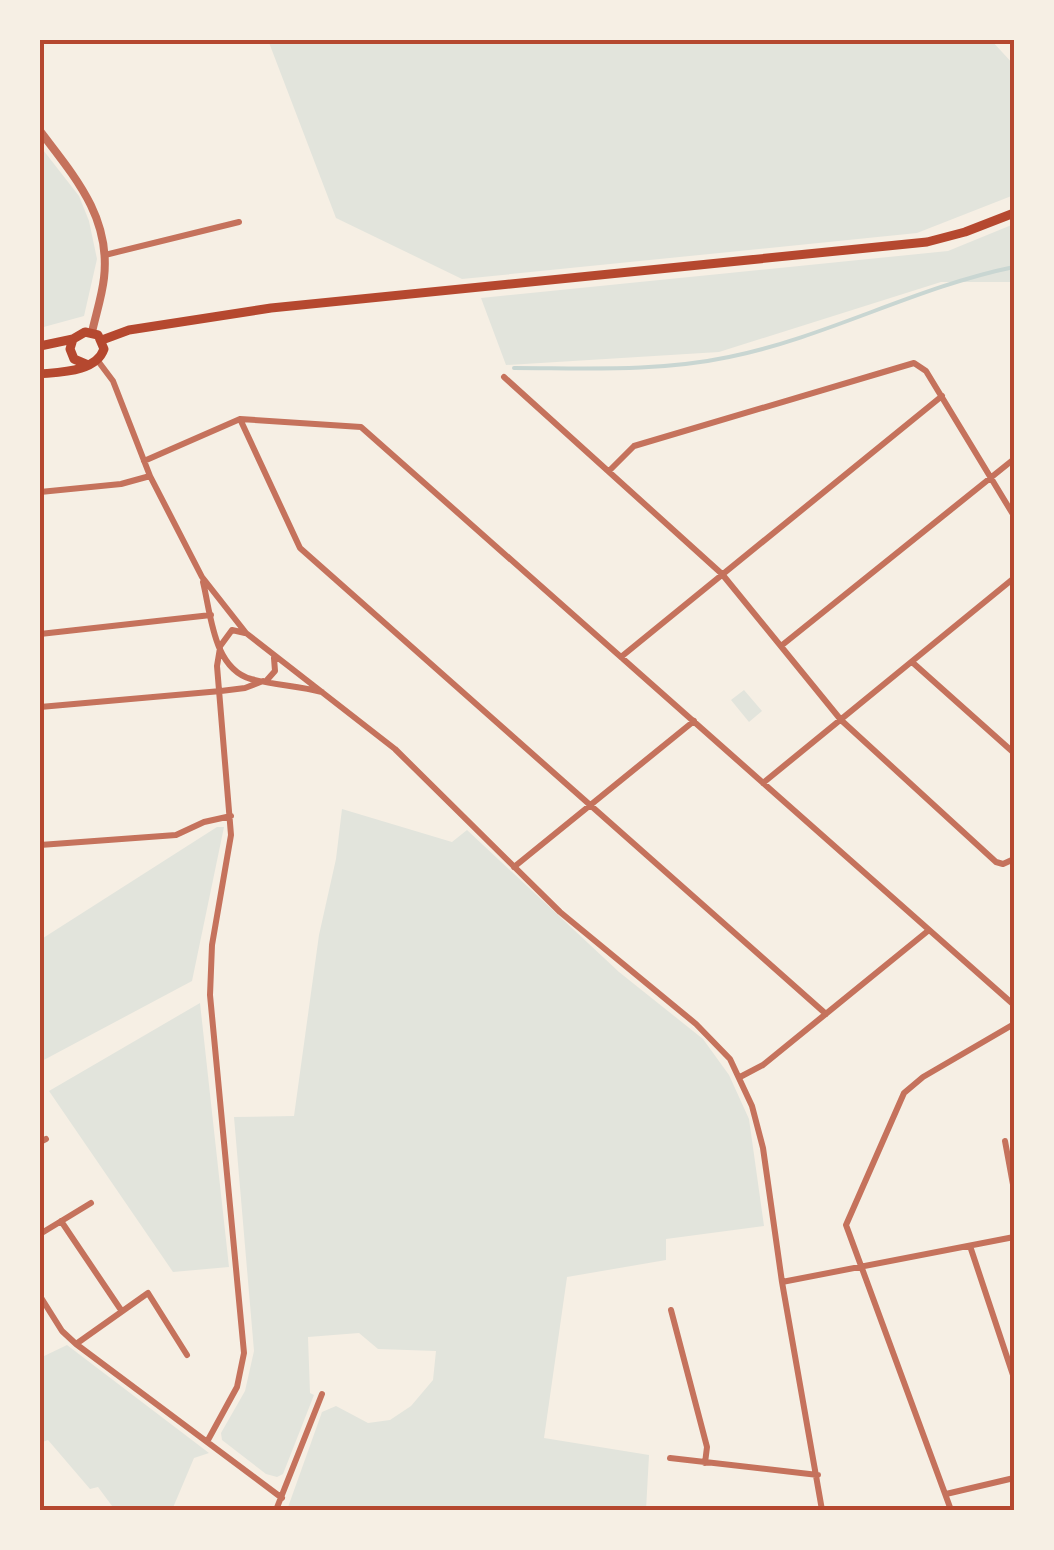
<svg xmlns="http://www.w3.org/2000/svg" width="1054" height="1550" font-family="'Nunito Sans',sans-serif">
  <rect width="100%" height="100%" fill="#f6efe4"/>
  <!-- green -->
  <path fill="#e2e4dc" d="M268,40H991L1014,65V195L917,233L462,279L336,218Z
    M40,146L79,196L89,221L97,259L84,316L40,328Z
    M1014,224V282H941L719,352L506,365L481,298L948,251Z
    M744,690L762,711L749,722L731,700Z
    M342,809L452,842L467,830L619,972L703,1039L729,1075L749,1119L764,1226L666,1239V1260L567,1277L544,1438L649,1455L646,1510H287L322,1412L336,1406L368,1423L390,1420L411,1406L433,1380L436,1351L378,1349L359,1333L308,1337L310,1393L314,1395L283,1474L277,1477L266,1474L222,1440L221,1433L245,1391L254,1351L234,1117L294,1116L319,935L336,859Z
    M217,827H224L192,981L40,1062V940Z
    M200,1003L229,1267L173,1272L49,1091Z
    M67,1345L209,1453L194,1458L172,1510H115L98,1487L90,1489L48,1440L40,1443V1358Z"/>
  <g fill="none" stroke-linecap="round" stroke-linejoin="round">
    <!-- stream -->
    <path stroke="#c9d6d2" stroke-width="4" d="M514,368C586,368 658,372 729,357C827,337 916,287 1014,267"/>
    <!-- minor -->
    <path stroke="#c5725c" stroke-width="6" d="M105,255L239,222
      M98,361L113,381L150,476L202,577L246,633L395,749L560,912L696,1024L730,1059L752,1106L763,1148L782,1282L822,1510
      M504,377L722,574L841,720L996,862L1003,864L1014,859
      M240,419L300,548L826,1014
      M144,461L240,419L361,427L1014,1005
      M610,470L634,446L914,363L926,371L1014,516
      M40,492L121,484L150,476
      M203,582C211,614 213,668 251,679C274,685 299,686 322,692
      M40,634L211,615
      M221,645L232,630L245,633
      M781,646L1014,459
      M621,657L942,396
      M912,662L1014,753
      M267,680L275,671L274,658
      M40,707L221,691L245,688L263,681
      M763,783L1014,578
      M40,845L176,835L204,822L231,816
      M514,867L694,721
      M740,1077L763,1065L929,930
      M1005,1141L1014,1190
      M40,1142L46,1139
      M61,1221L121,1310
      M40,1234L91,1203
      M970,1246L1014,1378
      M782,1282L1014,1237
      M40,1296L62,1331L76,1344L282,1498
      M671,1310L707,1447L705,1463
      M76,1344L148,1293L187,1355
      M208,1440L237,1387L244,1353L210,995L212,945L231,835L217,666L220,648
      M670,1458L818,1475
      M946,1494L1014,1478
      M276,1510L322,1394
      M951,1510L846,1225L904,1093L923,1077L1014,1024"/>
    <!-- tertiary -->
    <path stroke="#c5725c" stroke-width="8" d="M40,131C74,176 111,217 104,278C102,296 96,314 92,332"/>
    <!-- secondary -->
    <path stroke="#b5482f" stroke-width="9" d="M73,339L70,349L74,359L88,365
      M102,340L129,330L271,308L927,242L965,232L1014,213
      M40,346L73,339L85,332L98,335L104,349C96,372 61,372 40,374"/>
    <!-- trunk -->
    <path stroke="#b5482f" stroke-width="10" d="M1013,40L1014,41"/>
  </g>
  <!-- border -->
  <rect width="1054" height="1550" fill="none" stroke="#f6efe4" stroke-width="85"/>
  <rect x="42" y="42" width="970" height="1466" fill="none" stroke="#b5482f" stroke-width="4"/>
</svg>
